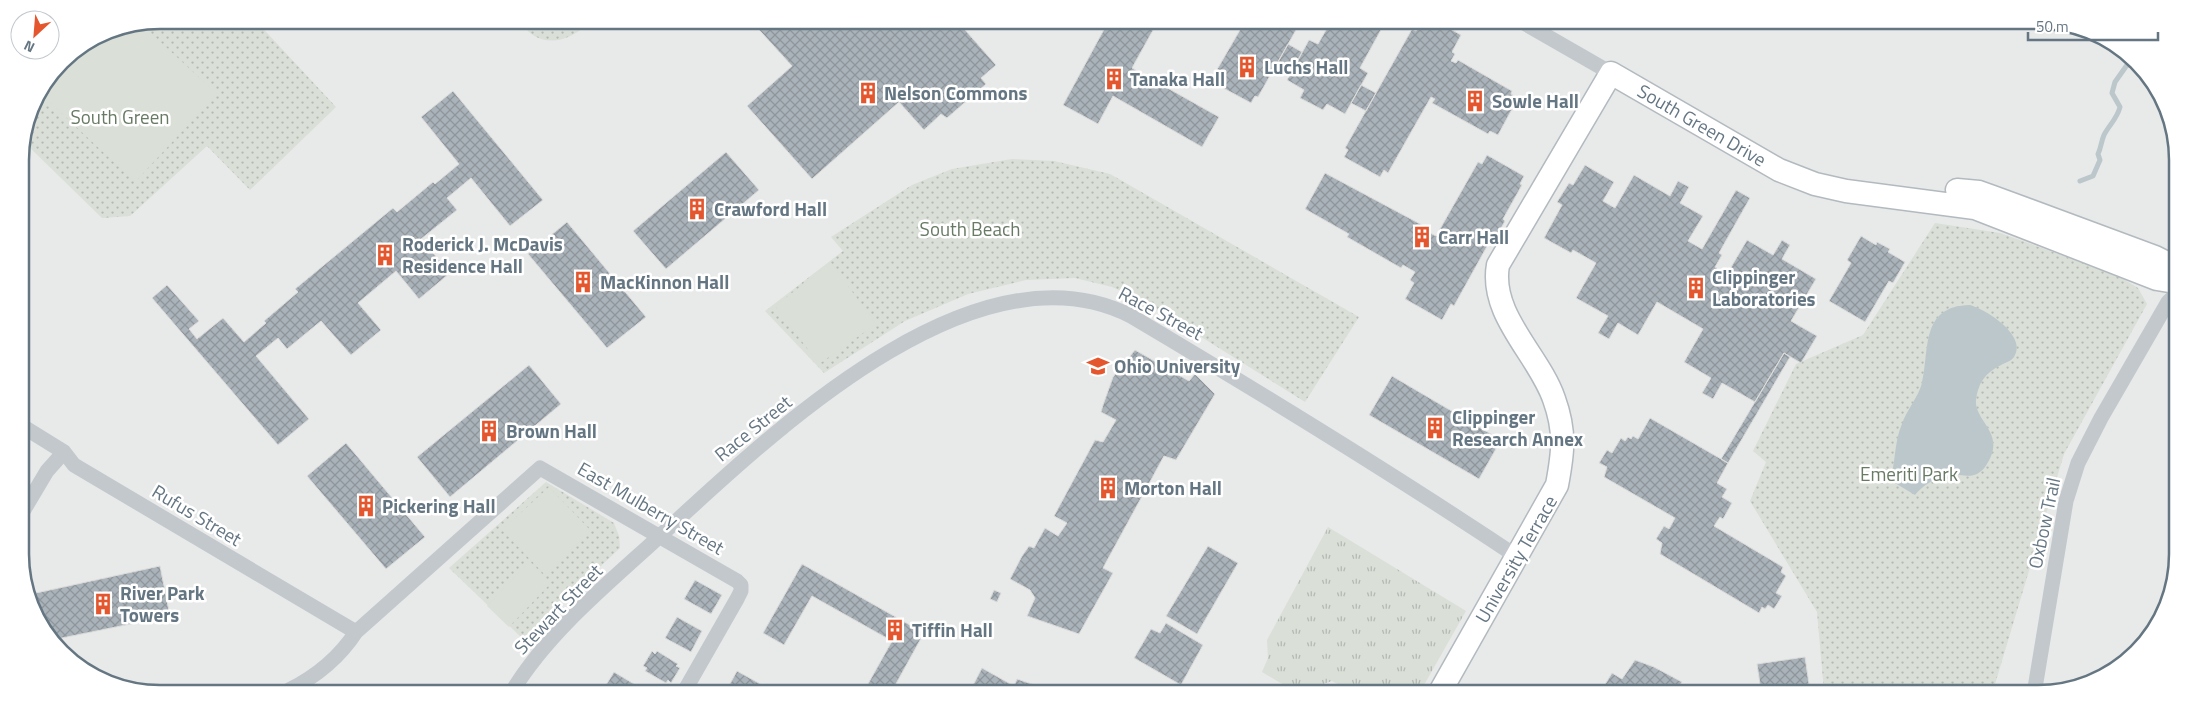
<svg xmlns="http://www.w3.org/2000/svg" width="2198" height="714" font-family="'Titillium Web',sans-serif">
  <defs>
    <pattern id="grass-tufts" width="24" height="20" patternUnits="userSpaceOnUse" patternTransform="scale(1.25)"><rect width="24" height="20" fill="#dadfd7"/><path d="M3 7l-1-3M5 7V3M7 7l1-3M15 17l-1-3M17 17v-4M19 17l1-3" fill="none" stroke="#b4b9b4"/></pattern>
    <pattern id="park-dots" width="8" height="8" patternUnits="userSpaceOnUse" patternTransform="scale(1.25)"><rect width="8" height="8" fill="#dadfd7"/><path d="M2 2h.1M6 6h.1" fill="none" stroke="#b4b9b4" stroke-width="1.8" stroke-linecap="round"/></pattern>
    <pattern id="building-cross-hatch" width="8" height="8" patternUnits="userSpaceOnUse" patternTransform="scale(1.25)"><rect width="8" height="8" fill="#aab3b9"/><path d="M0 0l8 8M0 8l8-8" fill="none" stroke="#8e969c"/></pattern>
  </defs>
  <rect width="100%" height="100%" fill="#fafaf8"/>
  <!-- built -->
  <path fill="#e8e9e9" d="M160,20L2074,25L2143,67L2175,133L2173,590L2154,632L2123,665L2047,694L124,689L55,647L23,581L20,151L34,98L61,61L107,31Z"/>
  <!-- grass -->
  <path fill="url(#grass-tufts)" d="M1328,527L1466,611L1420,692H1352L1332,681L1323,684L1318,692H1296L1262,672L1268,658L1267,640Z"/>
  <!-- park -->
  <path fill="url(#park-dots)" d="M160,20H255L336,107L250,190L207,146L130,216L102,218L23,141L34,98L61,61L107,31Z
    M519,21H591C568,44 539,50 519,21Z
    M1012,159L1054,161L1110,174L1359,317L1305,402L1144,301L1112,287L1075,278L1026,280L968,294L905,321L824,373L765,311L843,251L831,237L912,185L952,169Z
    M1935,223L2000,233L2115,274L2138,288L2147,304L2064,454L1992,694L1803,693L1824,691L1817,612L1750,501L1766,462L1753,451L1796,364L1863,335Z
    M546,482L614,523L619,536L620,548L523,639L449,568Z"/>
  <!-- pitch -->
  <path fill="#dadfd7" d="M141,24L217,94L135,182L39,92L61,61L107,31Z
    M831,263L876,324L819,364L775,306Z
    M549,487L591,531L545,575L502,530Z
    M529,562L551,583L509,627L487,606Z"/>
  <!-- water -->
  <path fill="#bbc7cb" d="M1970,305C1987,310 2028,336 2014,357C2010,362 2006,362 2001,365C1985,373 1978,383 1976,400C1974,422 2009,434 1985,467C1974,481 1964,474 1950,474C1940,474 1921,487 1915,495L1890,480C1896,462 1894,442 1902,424C1907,409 1918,398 1922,383C1930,349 1920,306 1970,305Z"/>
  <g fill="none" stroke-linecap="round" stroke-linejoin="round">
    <!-- stream -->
    <path stroke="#bbc7cb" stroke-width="5" d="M2080,181L2093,176L2100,160L2098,154C2101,148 2101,142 2104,135C2109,125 2117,119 2120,107L2112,93L2115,82L2127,65L2135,66L2136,63"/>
  </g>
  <!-- building -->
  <path fill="url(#building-cross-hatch)" stroke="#dcdcda" d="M751,21L958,22L996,65L981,78L986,84L947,118L941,114L924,130L899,102L812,179L747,106L792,66Z
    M1108,22L1157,23L1132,68L1219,117L1202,147L1113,96L1098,124L1063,105Z
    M1244,23H1300L1258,97L1255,96L1251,103L1214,83L1218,75L1215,73Z
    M1330,23H1375L1382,28L1360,68L1368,73L1345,114L1327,104L1323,110L1300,98L1304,90L1287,80L1309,40L1318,44Z
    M1420,23H1440L1461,35L1452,52L1455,54L1451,61L1456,63L1458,60L1512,91L1511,94L1518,98L1498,135L1490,131L1488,134L1432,103L1435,99L1431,97L1388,173L1384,170L1380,177L1344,157L1348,150L1345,148L1412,29L1416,31Z
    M1288,44L1302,52L1293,70L1278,62Z
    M1361,85L1376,93L1366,111L1351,103Z
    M453,91L543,200L510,226L471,178L447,198L457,210L421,239L450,273L419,299L396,271L358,303L381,330L351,355L321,321L287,349L278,338L256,356L309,419L278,445L152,298L167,285L199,321L189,329L197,339L223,318L244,342L266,323L264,321L298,292L295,289L393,208L397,212L433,182L435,184L459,164L421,117Z
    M726,152L759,190L666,269L633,231Z
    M1487,155L1524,176L1520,184L1522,185L1503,219L1505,221L1493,243L1490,241L1454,306L1451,304L1442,320L1405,299L1414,283L1410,280L1415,272L1403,265L1401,268L1347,237L1349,234L1305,209L1325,173L1424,226L1422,229L1436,236L1478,162L1482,164Z
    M1585,165L1614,182L1603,201L1615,208L1634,175L1670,196L1678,181L1689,187L1680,203L1703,216L1688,241L1702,249L1736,190L1750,198L1719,253L1722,255L1715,267L1727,274L1747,240L1773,255L1782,240L1790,245L1782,259L1816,279L1791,321L1817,336L1801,363L1784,353L1755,402L1722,383L1713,399L1702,393L1711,378L1684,362L1703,329L1657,302L1638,335L1618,323L1609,339L1598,333L1608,316L1576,298L1596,263L1573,250L1571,253L1544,238L1562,205L1557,202L1569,183L1573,185Z
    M567,222L646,317L607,348L528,254Z
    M1861,236L1876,245L1877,242L1890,249L1888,252L1905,262L1893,283L1889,281L1865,322L1829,301L1851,263L1847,260Z
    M1135,350L1189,381L1195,374L1215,394L1176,460L1164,456L1103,568L1113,573L1079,634L1027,616L1035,598L1030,590L1010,579L1022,556L1029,546L1034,548L1045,528L1058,536L1067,523L1054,516L1095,440L1103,442L1116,420L1101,412L1103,405L1113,377Z
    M1784,353L1790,357L1728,463L1721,459Z
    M529,365L561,404L450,497L417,457Z
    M1392,376L1501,440L1479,479L1369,415Z
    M1650,418L1728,463L1717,483L1727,489L1722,497L1732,503L1723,519L1720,517L1714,526L1783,567L1781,572L1786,576L1776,593L1782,596L1774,609L1768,605L1765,609L1762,607L1759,613L1660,554L1662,543L1656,539L1664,526L1669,529L1675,518L1604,477L1607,467L1599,463L1607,450L1612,453L1621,438L1625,441L1628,437L1631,439L1633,436L1638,439Z
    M346,443L425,537L386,569L307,476Z
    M1208,546L1238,563L1197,634L1166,616Z
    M802,564L924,633L892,691H864L892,641L812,596L784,645L763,633Z
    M160,566L170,616L52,640L43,622L36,593Z
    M695,580L722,595L711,614L684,599Z
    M994,590L1001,593L997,602L990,599Z
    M677,617L702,631L691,652L665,638Z
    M1166,623L1203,645L1181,685L1134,658L1151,629L1160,633Z
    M652,651L655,654L657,651L678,664L676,666L680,668L671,683L668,680L666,683L645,671L647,668L643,666Z
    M1805,657L1809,684L1761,691L1757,664Z
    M1635,660L1654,667L1682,682L1675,693H1604L1601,691L1612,673L1622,679Z
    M982,668L1014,686L1017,679L1035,685L1044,691H970Z
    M737,671L764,686L761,691H726Z
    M614,672L644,690H603Z"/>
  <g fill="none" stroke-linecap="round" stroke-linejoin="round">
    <!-- secondary casing -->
    <g stroke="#b3babf" stroke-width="25">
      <path id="secondary" d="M1957,190L1979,192L1993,197L2155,257L2165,262L2175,272
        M1440,692L1557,485C1563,453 1566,432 1554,399C1539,355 1489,315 1498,265L1611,73L1779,170L1815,184L1846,191L1975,208L2157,279L2175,282"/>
    </g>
    <!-- street -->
    <path stroke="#c3c8cc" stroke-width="15" d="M1524,23L1611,73
      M22,426L64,452L74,465L356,632
      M22,513L47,471L64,452
      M289,690C317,676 339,658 356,632L540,468L737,581L741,585V591L737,599L685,690
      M513,690C549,631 610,582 661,535C767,438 974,236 1131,316C1261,393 1390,472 1516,556
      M2034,694L2066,501L2078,463L2101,418L2168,302L2175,295"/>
    <!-- secondary -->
    <use href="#secondary" stroke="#fff" stroke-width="22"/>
  </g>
  <!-- icons -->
  <defs>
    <g id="building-bare" transform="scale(1.725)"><path d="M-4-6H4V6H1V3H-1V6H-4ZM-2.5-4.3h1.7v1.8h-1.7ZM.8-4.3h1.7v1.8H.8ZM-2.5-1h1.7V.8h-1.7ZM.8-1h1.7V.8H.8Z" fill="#e4572e" stroke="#fff" stroke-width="2.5" paint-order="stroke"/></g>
    <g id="university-bare" transform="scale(1.725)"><path d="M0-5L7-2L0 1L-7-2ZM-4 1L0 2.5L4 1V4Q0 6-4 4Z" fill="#e4572e" stroke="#fff" stroke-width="2.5" paint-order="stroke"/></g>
  </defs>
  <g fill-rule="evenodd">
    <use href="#building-bare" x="1247" y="67"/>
    <use href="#building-bare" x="1114" y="79"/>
    <use href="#building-bare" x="868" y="93"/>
    <use href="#building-bare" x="1475" y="101"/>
    <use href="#building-bare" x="697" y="209"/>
    <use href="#building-bare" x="1422" y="237"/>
    <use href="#building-bare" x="385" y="255"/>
    <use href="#building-bare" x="583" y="282"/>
    <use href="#building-bare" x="1696" y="288"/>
    <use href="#university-bare" x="1098" y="366"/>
    <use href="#building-bare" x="1435" y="428"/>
    <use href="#building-bare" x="489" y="431"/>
    <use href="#building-bare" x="1108" y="488"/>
    <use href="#building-bare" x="366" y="506"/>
    <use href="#building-bare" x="103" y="604"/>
    <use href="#building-bare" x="895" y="630"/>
  </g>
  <g text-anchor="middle" stroke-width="5" stroke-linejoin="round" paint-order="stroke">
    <!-- poi labels -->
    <g font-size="19" font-weight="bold" fill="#657683" stroke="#fff" text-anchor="start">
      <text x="1264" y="74">Luchs Hall</text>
      <text x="1130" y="86">Tanaka Hall</text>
      <text x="884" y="100">Nelson Commons</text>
      <text x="1492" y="108">Sowle Hall</text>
      <text x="714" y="216">Crawford Hall</text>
      <text x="1438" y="244">Carr Hall</text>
      <text x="402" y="251">Roderick J. McDavis<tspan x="402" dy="22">Residence Hall</tspan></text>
      <text x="1712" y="284">Clippinger<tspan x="1712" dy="22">Laboratories</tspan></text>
      <text x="600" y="289">MacKinnon Hall</text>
      <text x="1114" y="373">Ohio University</text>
      <text x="1452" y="424">Clippinger<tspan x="1452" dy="22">Research Annex</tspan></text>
      <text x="506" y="438">Brown Hall</text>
      <text x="1124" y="495">Morton Hall</text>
      <text x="382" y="513">Pickering Hall</text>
      <text x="120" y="600">River Park<tspan x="120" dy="22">Towers</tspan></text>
      <text x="912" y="637">Tiffin Hall</text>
    </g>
    <!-- park labels -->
    <g font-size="19" fill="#687a64" stroke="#fff">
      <text x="120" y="124">South Green</text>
      <text x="970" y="236">South Beach</text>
      <text x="1909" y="481">Emeriti Park</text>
    </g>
    <!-- street labels -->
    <g font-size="19" fill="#657683" stroke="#fff">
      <text transform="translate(1702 125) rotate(30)" y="7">South Green Drive</text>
      <text transform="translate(1161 313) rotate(28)" y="7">Race Street</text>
      <text transform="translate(753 428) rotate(-39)" y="7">Race Street</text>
      <text transform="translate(651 508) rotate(30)" y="7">East Mulberry Street</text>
      <text transform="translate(197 515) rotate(31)" y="7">Rufus Street</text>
      <text transform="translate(2044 523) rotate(-78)" y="7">Oxbow Trail</text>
      <text transform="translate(1516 559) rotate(-60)" y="7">University Terrace</text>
      <text transform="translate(558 609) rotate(-46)" y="7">Stewart Street</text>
    </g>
  </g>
  <!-- crop -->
  <path d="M0 0H2198V714H0ZM160 29H2038A131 131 0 0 1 2169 160V554A131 131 0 0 1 2038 685H160A131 131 0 0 1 29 554V160A131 131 0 0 1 160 29Z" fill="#fff" fill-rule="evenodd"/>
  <path fill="none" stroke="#657683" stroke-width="2.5" d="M160 29H2038A131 131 0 0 1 2169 160V554A131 131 0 0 1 2038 685H160A131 131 0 0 1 29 554V160A131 131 0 0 1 160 29Z"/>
  <!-- north arrow -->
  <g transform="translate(35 35) rotate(206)"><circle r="24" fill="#ffffff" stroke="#c1c8cd"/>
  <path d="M0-4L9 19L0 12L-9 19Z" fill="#e4572e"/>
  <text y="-8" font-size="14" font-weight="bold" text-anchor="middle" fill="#657683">N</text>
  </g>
  <!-- scale -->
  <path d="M2028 32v8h130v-8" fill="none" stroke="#657683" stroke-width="2.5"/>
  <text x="2036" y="32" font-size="15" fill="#657683" stroke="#ffffff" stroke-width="4" paint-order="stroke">50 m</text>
</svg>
